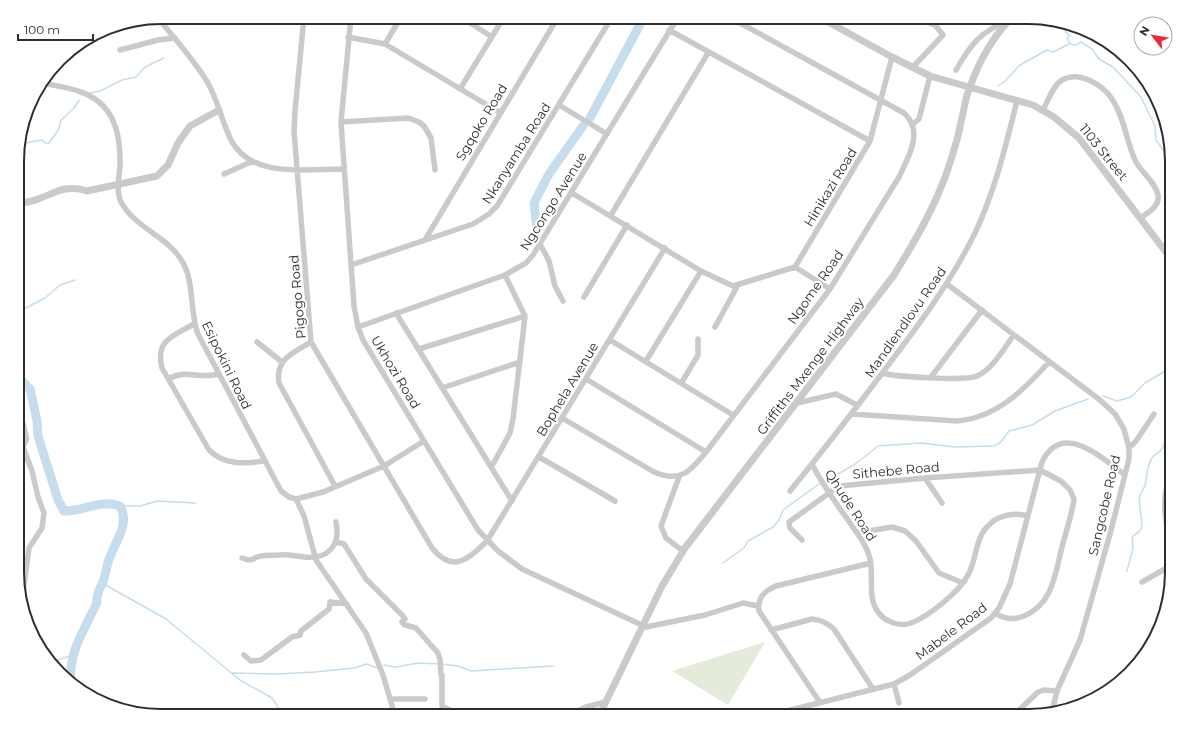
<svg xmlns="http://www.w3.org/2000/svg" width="1189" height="733" font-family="Montserrat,sans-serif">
  <rect width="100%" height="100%" fill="#fff"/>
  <!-- green -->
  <path fill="#e4ebda" d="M765,642L728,705L672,671Z"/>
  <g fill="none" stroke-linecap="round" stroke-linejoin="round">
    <!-- stream -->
    <path stroke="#c5ddec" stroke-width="1.5" d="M1056,22L1070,36L1067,38L1070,44L1076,45L1081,42L1092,49L1099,59L1113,67L1141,97L1155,126L1156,140L1172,162
      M998,86L1005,81L1020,65L1047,50L1053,52L1069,44
      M90,93L100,91L122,80L136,77L145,67L164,58
      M18,148L25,143L42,140L45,143H49L59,129L61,120L74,108L79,100
      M18,312L45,298L60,285L75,280
      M1103,396L1117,401L1131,397L1145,383L1172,367
      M827,480L854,465L878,446L921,443L955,447L994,446L1001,442L1009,431L1032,425L1055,411L1088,399
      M120,506H140L157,501L195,503
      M723,563L744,548L748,541L773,527L779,520L783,510L819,484
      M1127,571L1133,548L1132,537C1135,534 1140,532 1141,529C1145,522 1137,507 1140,496C1141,492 1144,489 1145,485C1147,476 1147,465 1152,458C1154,454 1159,453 1161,450C1166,443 1164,439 1172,432
      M102,583L166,619L240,680L272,698L284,716
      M51,662L73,655
      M442,664L458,666L471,671L553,666
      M384,665L395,667L419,663L439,664
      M232,673L277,674L315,672L354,668L367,664L377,668"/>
    <!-- river -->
    <path stroke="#c5ddec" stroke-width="9" d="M590,118L644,17
      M537,230L534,203L549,174L583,126
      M18,377L30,389L37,421L38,436L58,500L64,511C87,511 98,499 120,506C130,524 116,540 110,557C106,566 106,575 102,584C99,591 96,594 97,602C86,628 68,651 71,682"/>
    <!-- minor -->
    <path stroke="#cacaca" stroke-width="5.5" d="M304,17L295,111L294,131L311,342L432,548C453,574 468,559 487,541L665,248
      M351,17L341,122L354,306L358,327L363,340L478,530L498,551L522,569L646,627L705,615L743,603L758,606
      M461,17L492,37
      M158,18C175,39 194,60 208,83C218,101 222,122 231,140C251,179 308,169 343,169
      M1071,28L1077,26
      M669,30L870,141
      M348,37L385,44L401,17
      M385,44L499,112
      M120,50L158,40L175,38
      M912,68L943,35L935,25L914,17
      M956,70C971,44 980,32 1009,20
      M43,83C55,86 67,87 78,91C114,102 121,133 120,166C119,177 116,192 121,202C135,228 167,236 182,261C195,282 189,310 198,334L281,491L289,497L296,499L323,492L384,466L424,441
      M460,89L504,17
      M559,105L607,134
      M1043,110C1048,101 1053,85 1062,80C1079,70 1103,85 1112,99C1125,118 1126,142 1136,162C1142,173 1156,183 1158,195C1160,206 1148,213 1140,218
      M341,122L408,118L419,122L424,126L431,138L435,170
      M913,124L919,119L930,76
      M224,174L253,161
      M572,193L701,271L733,286L795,267L870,141L892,57
      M611,215L708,53
      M425,240L558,17
      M540,244L549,261L555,286L563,301
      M351,265L473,224L489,214L497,206L612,17
      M795,267L830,289
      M947,284L1100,400L1115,414L1124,429L1129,448V459L1110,534L1080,640L1057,691L1052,711
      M584,297L627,225
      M396,313L512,501
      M194,324C173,336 155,340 162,368L209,450C224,465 244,464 263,461
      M358,327L505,275L526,263L533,255L678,17
      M715,327L738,285
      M610,340L733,415
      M257,342L282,362
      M311,342C293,353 275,359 279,383L335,486
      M419,349L525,316
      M646,361L701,271
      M882,373C895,377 966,381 977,376C993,369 1004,348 1014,335
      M931,377L982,310
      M168,379C189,368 196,380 218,374
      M586,379L706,452
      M682,382L698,355V339
      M442,388L520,362
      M797,403L836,394L857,405
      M851,414L957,421C996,418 1024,390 1049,362
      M562,418L654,472C680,483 690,472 706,452L830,289L899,177C909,156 924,131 904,113L729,17
      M23,447L32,471L38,497L44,513L42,528L29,548L23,593
      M1129,448L1136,441L1154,414
      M539,457L615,501
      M812,464C822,484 835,502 848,520C856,532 867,545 870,559C874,577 867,597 878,612C885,622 900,627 911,623C928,617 960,591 968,575C977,559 975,537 989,525C998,515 1015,512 1028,516
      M492,466L510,433L513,419L525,316L505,275
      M679,477L661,526L666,538L683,551
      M925,478L942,503
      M1172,479C1157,494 1169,535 1172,554
      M790,491C822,452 853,412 883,372C917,327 950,284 975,233C995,191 1006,145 1017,101
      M296,499L304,516L316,560L366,633L383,675L395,716
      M857,533L892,527L905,531L916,541L939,573L963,583
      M802,540L790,528L789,522L839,486L925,478L1040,470L1061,481L1070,490L1074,499C1072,515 1066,531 1062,547C1055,574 1053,604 1024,616C1014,620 1004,619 995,613
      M336,542L344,544L366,579L403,616L405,619L402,622L405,625L416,628L438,653L440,660L441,675H442V706L461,716
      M242,558L248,560C253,560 253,559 257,557C263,555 272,555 279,555C287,554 295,556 304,557C328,560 341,545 336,522
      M1142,582L1172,565
      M771,630L812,619C822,620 827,623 834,629L873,689
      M1145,654L1151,644
      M244,655L251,661L261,660L292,637L300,635L301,631L329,609L330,602L347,604
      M894,684L899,703
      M390,699H425
      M819,701L759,611C757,598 764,591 776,586L871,563
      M568,716L586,707L606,702
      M767,716L894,684L910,675L991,618L999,608L1010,584L1042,462C1062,420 1102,458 1125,475
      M1013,716L1038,692L1044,690L1057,691"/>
    <!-- tertiary -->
    <path stroke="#cacaca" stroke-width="7" d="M819,17L892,57L930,76L1033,105L1054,117L1079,138L1172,260
      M18,203C45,203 59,181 87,191L157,176L168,165L178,143L190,126L219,110
      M18,407L26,439L18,453
      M599,716L662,586L685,548L894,275C915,241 935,207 948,169C953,154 958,138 961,122C964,111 965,98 970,87C979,61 993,37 1012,17"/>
  </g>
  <g text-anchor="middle" stroke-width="4" stroke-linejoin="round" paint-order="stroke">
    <!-- street labels -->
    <g font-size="13" fill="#2d2d2d" stroke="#fff">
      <text transform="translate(481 122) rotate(-59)" y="5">Sgqoko Road</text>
      <text transform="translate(1104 152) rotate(51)" y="5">1103 Street</text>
      <text transform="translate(516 153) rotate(-58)" y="5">Nkanyamba Road</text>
      <text transform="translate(830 187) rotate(-59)" y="5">Hinikazi Road</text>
      <text transform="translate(553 201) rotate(-58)" y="5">Ngcongo Avenue</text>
      <text transform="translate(815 287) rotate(-55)" y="5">Ngome Road</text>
      <text transform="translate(297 297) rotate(-95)" y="5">Pigogo Road</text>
      <text transform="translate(905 322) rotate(-55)" y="5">Mandlendlovu Road</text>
      <text transform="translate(227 365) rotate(64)" y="5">Esipokini Road</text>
      <text transform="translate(810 366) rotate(-53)" y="5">Griffiths Mxenge Highway</text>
      <text transform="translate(396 372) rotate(59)" y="5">Ukhozi Road</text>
      <text transform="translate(567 389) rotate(-59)" y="5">Bophela Avenue</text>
      <text transform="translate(896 470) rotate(-5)" y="5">Sithebe Road</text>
      <text transform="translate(851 505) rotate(57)" y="5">Qhude Road</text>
      <text transform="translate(1104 505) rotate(-77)" y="5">Sangcobe Road</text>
      <text transform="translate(951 631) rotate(-37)" y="5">Mabele Road</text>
    </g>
  </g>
  <!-- crop -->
  <path d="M0 0H1189V733H0ZM161 24H1028A137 137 0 0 1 1165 161V572A137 137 0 0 1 1028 709H161A137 137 0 0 1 24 572V161A137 137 0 0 1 161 24Z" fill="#fff" fill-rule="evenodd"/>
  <path fill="none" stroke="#2d2d2d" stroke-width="2" d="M161 24H1028A137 137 0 0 1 1165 161V572A137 137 0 0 1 1028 709H161A137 137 0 0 1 24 572V161A137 137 0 0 1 161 24Z"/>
  <!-- north arrow -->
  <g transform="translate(1153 36) rotate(301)"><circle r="19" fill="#ffffff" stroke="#ababab"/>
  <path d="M0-3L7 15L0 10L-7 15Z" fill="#eb2838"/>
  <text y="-6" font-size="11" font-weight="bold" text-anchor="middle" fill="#2d2d2d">N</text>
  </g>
  <!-- scale -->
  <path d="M18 34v6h75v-6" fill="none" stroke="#2d2d2d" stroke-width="2"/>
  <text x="24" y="34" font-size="12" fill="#2d2d2d" stroke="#ffffff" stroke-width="3" paint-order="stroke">100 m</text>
</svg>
